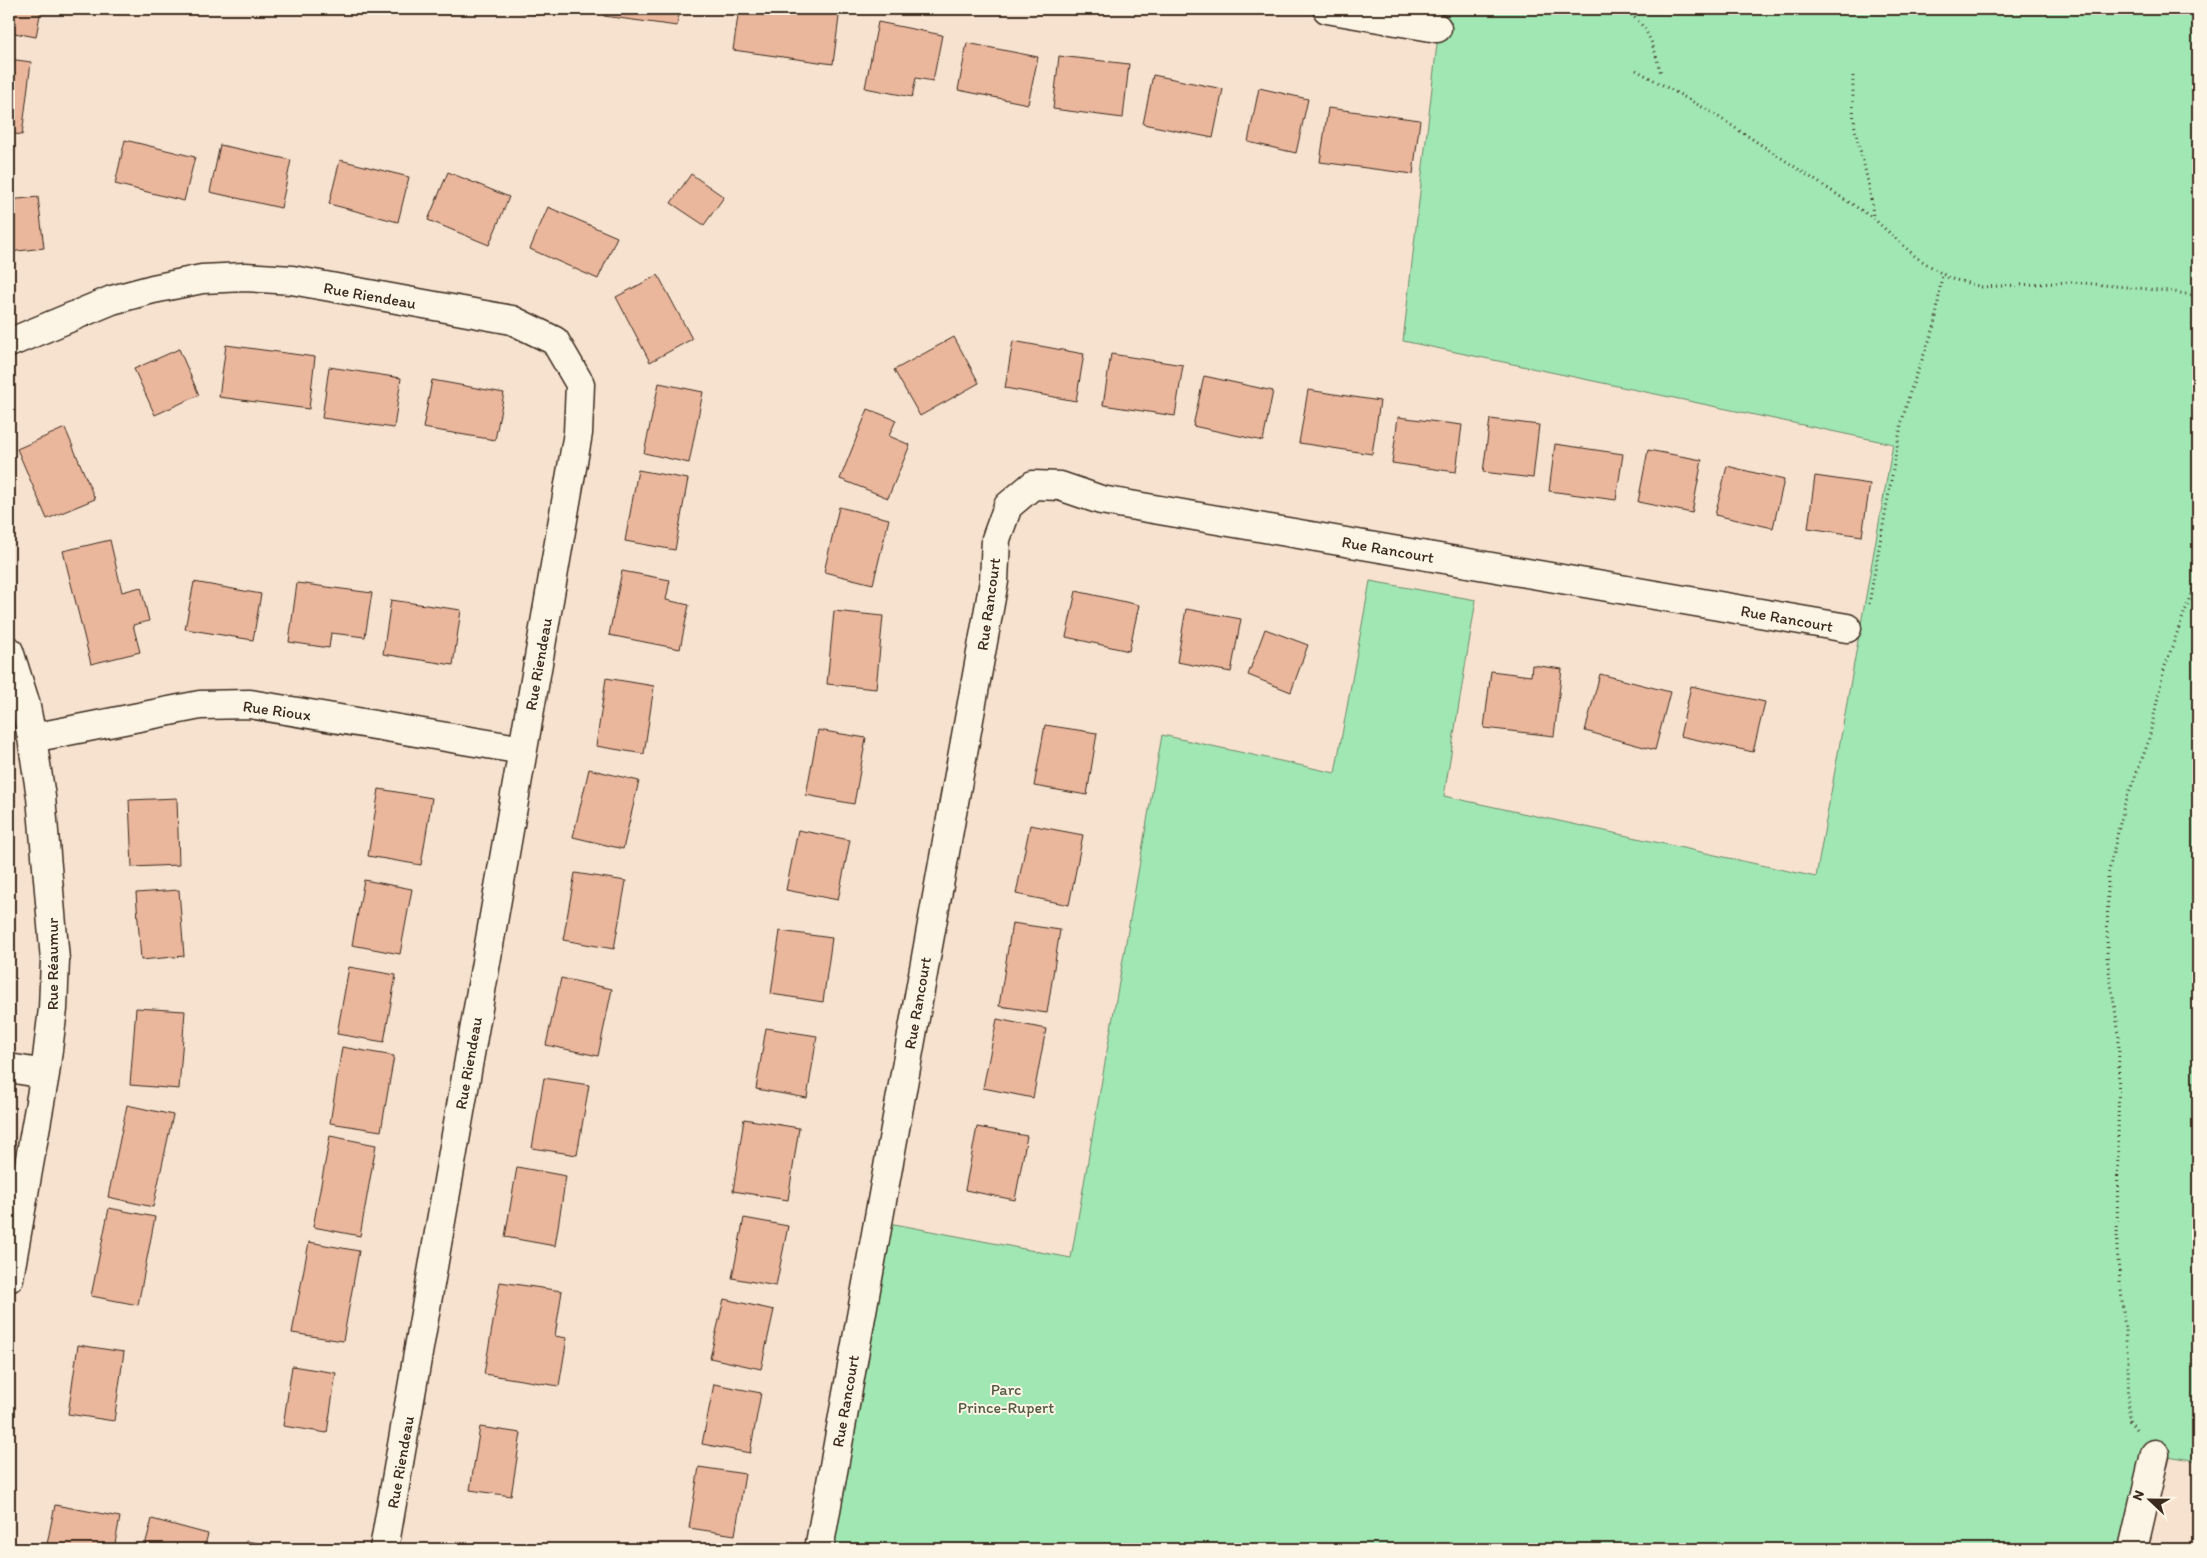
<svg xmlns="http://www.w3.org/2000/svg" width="2207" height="1558" font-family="Itim,sans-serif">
  <rect width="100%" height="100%" fill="#f7e2cf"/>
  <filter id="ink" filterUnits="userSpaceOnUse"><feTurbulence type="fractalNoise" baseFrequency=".02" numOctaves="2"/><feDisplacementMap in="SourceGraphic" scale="10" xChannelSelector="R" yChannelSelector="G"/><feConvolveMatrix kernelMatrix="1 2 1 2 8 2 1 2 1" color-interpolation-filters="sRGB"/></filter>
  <g filter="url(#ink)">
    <!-- green -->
    <path fill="#a0e7b4" stroke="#6e8869" d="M1441,9H2198V1461L2155,1454L2133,1549H822L884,1222L1071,1258L1162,735L1335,773L1370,581L1476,600L1444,796L1816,877L1893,444L1403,341Z"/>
    <!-- building -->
    <path fill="#eab69c" stroke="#3b2a1e" d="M9,9H41L36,37L9,32Z
      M503,9H540L539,15Z
      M605,9H680L677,26L604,16Z
      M739,9H840L833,64L733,50Z
      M878,22L942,35L933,81L916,78L912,97L865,88Z
      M967,43L1038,57L1028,104L958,90Z
      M1059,56L1129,64L1123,118L1053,109Z
      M9,59L31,62L22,135L9,133Z
      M1153,75L1223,89L1213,138L1143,124Z
      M1259,88L1308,99L1296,153L1248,142Z
      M1328,108L1420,120L1413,174L1320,162Z
      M125,140L195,157L184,201L115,184Z
      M220,145L291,160L281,208L210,192Z
      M340,160L409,177L398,222L329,204Z
      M448,172L509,197L489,245L428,220Z
      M691,174L724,197L704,225L671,203Z
      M38,197L44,248L9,252V200Z
      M548,207L617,237L598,279L530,249Z
      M658,275L692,339L650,362L616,297Z
      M954,337L979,383L920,416L894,370Z
      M1013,341L1084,354L1076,401L1005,388Z
      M226,345L315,357L309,409L219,397Z
      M179,349L199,395L155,415L134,369Z
      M1111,354L1183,365L1175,416L1103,405Z
      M329,367L401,378L394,428L322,418Z
      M1204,376L1273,391L1263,441L1193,426Z
      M432,380L504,393L495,440L423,428Z
      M659,383L703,392L689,463L644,453Z
      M1308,390L1380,401L1372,454L1299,443Z
      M868,409L896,420L889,436L910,445L888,498L840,479Z
      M1398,417L1462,425L1456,472L1392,463Z
      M1490,419L1539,425L1533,478L1483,472Z
      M65,428L95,499L47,519L17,449Z
      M1555,444L1623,454L1616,500L1549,491Z
      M1648,450L1702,460L1692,513L1638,502Z
      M1727,466L1784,480L1773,528L1715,515Z
      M638,470L688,479L675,550L625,541Z
      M1815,476L1870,484L1862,536L1808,528Z
      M839,507L889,519L873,584L824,572Z
      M110,540L122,592L141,587L149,621L133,625L140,652L91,664L63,551Z
      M622,571L670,580L666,600L689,605L680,649L609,635Z
      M194,582L261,594L253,640L185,629Z
      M297,583L372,593L365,637L331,633L329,648L289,642Z
      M1076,591L1139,605L1129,651L1066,637Z
      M391,600L461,610L453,665L383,654Z
      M1186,609L1241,619L1231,672L1177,662Z
      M834,611L883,616L876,689L827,684Z
      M1265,629L1308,645L1291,692L1248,675Z
      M1532,665L1562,669L1554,736L1484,728L1491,671L1531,676Z
      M1600,674L1670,692L1655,750L1585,731Z
      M606,678L654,686L644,754L596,746Z
      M1691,686L1765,702L1753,752L1680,736Z
      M1045,725L1097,733L1087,795L1034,786Z
      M818,730L866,738L854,804L806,795Z
      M589,769L639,781L623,849L573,837Z
      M379,789L432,798L421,865L368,856Z
      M177,798L179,865L132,867L129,800Z
      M1030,825L1083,835L1069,905L1016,894Z
      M798,830L850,840L838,900L786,890Z
      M575,873L626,881L614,949L563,940Z
      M364,880L412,889L400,954L352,945Z
      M179,890L184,956L141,960L136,893Z
      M1012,923L1060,930L1047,1013L999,1006Z
      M780,931L832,938L823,1002L771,994Z
      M349,967L396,975L384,1042L337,1034Z
      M561,978L612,989L598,1056L546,1045Z
      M136,1008L185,1011L179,1089L130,1085Z
      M997,1019L1046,1029L1033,1098L983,1088Z
      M766,1028L817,1036L807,1098L756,1089Z
      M342,1047L394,1056L381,1131L330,1123Z
      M544,1078L589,1085L577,1155L532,1148Z
      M127,1105L173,1115L153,1207L108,1197Z
      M744,1119L799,1128L788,1200L733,1191Z
      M977,1127L1027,1136L1015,1200L965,1190Z
      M330,1136L376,1145L360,1236L313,1227Z
      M517,1167L566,1176L555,1246L505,1237Z
      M109,1208L155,1217L138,1305L91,1296Z
      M744,1218L788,1226L776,1286L732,1278Z
      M309,1242L359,1251L343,1341L292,1333Z
      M500,1282L562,1291L555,1336L567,1338L559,1386L484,1374Z
      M724,1299L774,1310L761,1369L710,1358Z
      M78,1345L124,1352L114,1421L68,1414Z
      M292,1366L336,1373L327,1433L283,1426Z
      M714,1384L761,1393L750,1453L702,1444Z
      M480,1427L521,1433L511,1496L470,1490Z
      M699,1467L745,1474L735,1535L689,1528Z
      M55,1505L120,1517L114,1549H46Z
      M152,1519L208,1534L204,1549H144Z
      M246,1541L294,1549H244Z"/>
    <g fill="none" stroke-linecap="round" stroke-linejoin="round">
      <!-- minor casing -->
      <g stroke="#3b2a1e" stroke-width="31">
        <path id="minor" d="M1327,9L1437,28
          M9,343L112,300L153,289L202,279L245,277L292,280L512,320L555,341L580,384L578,433L384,1549
          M9,651L25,702L32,738L41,797L55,960L53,1009L45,1074L9,1278
          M32,738L200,705L250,704L523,750
          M9,1068L45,1074
          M819,1549L994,581L996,539L1008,506L1033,485L1060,486L1101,500L1847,628
          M2133,1549L2155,1454"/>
      </g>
      <!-- path -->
      <path stroke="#3b2a1e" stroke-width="3" stroke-dasharray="1 4" stroke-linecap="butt" d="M1622,9C1648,22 1654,47 1661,74
        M1636,70L1711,112L1873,218L1916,257L1949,278L1982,287L2072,282L2169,291L2198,296
        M1853,76C1853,96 1852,118 1857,138C1864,165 1871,189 1873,217
        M1869,604L1901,425L1910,392L1935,325L1942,274
        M2136,1429L2129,1420L2128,1360L2117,1250L2119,1035L2107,958L2108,875L2124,806L2148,743L2164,669L2198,575"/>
      <!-- minor -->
      <use href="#minor" stroke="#fcf5e5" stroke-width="28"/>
    </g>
  </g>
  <g text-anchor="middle" stroke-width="4" stroke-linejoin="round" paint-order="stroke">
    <!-- street labels -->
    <g font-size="16" fill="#3b2a1e" stroke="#fcf5e5">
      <text transform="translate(370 295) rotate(10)" y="6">Rue Riendeau</text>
      <text transform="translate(1388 549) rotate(10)" y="6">Rue Rancourt</text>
      <text transform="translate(988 604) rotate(-82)" y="6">Rue Rancourt</text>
      <text transform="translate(1787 618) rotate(10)" y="6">Rue Rancourt</text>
      <text transform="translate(538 664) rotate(-80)" y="6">Rue Riendeau</text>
      <text transform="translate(277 710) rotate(8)" y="6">Rue Rioux</text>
      <text transform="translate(52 964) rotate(-90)" y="6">Rue Réaumur</text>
      <text transform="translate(917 1003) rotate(-80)" y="6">Rue Rancourt</text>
      <text transform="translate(468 1063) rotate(-80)" y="6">Rue Riendeau</text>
      <text transform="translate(845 1401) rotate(-80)" y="6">Rue Rancourt</text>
      <text transform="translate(400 1462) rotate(-80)" y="6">Rue Riendeau</text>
    </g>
    <!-- park labels -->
    <g font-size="16" fill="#545944" stroke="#fcf5e5">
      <text x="1006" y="1395">Parc<tspan x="1006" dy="18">Prince-Rupert</tspan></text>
    </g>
  </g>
  <!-- margin -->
  <rect width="2207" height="1558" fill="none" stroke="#fcf5e5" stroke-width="30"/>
  <rect x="15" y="15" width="2177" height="1528" fill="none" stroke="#3b2a1e" stroke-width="2" filter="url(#ink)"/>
  <!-- north arrow -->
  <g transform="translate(2150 1500) rotate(292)" stroke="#fcf5e5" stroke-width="4" paint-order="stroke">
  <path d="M0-4L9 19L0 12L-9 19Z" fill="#3b2a1e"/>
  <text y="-8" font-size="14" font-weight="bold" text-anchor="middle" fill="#3b2a1e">N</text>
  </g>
</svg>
